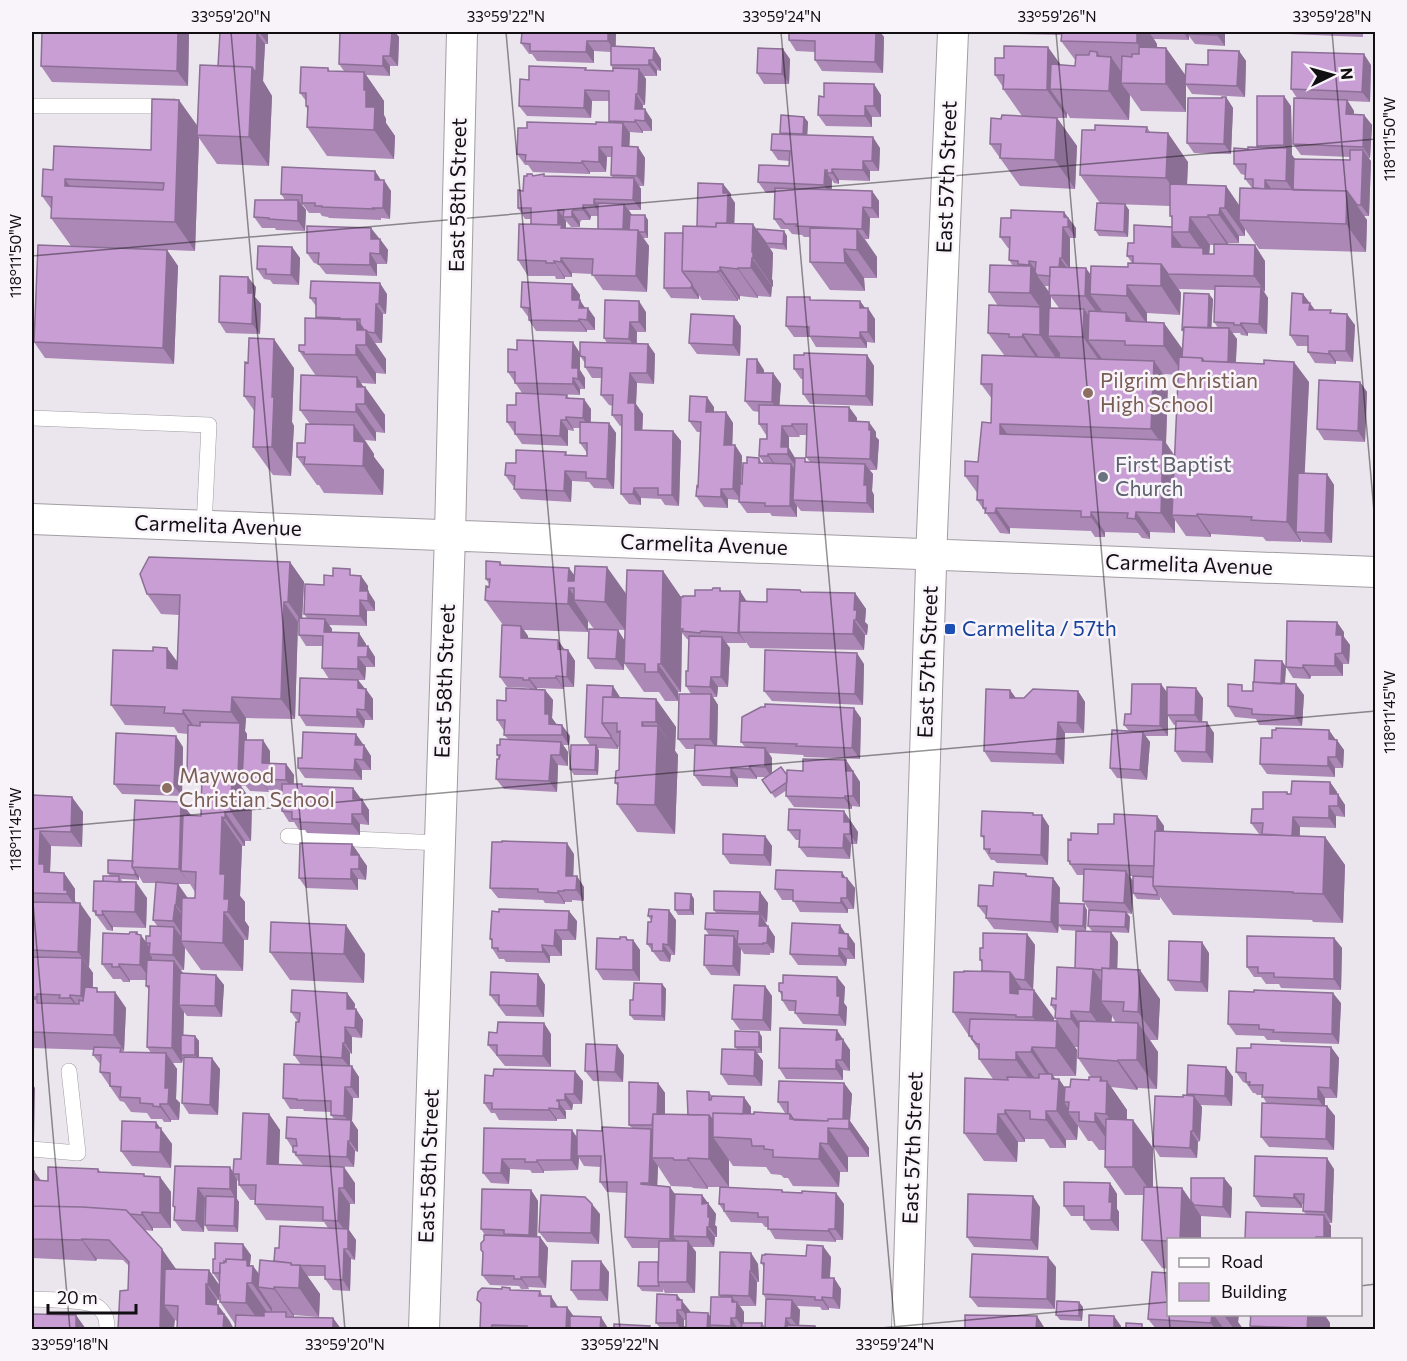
<svg xmlns="http://www.w3.org/2000/svg" width="1407" height="1361" font-family="Commissioner,sans-serif">
  <rect width="100%" height="100%" fill="#ebe6ed"/>
  <g fill="none" stroke-linecap="round" stroke-linejoin="round">
    <!-- service casing -->
    <g stroke="#a29da3" stroke-width="16">
      <path id="service" d="M32,106H172
        M32,418L209,425L204,526
        M288,836L440,843
        M32,1149L78,1153L69,1071
        M32,1299C46,1300 90,1299 99,1308C106,1314 107,1320 107,1330"/>
    </g>
    <!-- minor casing -->
    <g stroke="#a29da3" stroke-width="32">
      <path id="minor" d="M32,519L1376,572
        M424,1330L450,535L462,32
        M907,1330L932,534L953,32"/>
    </g>
    <!-- service -->
    <use href="#service" stroke="#fff" stroke-width="15"/>
    <!-- minor -->
    <use href="#minor" stroke="#fff" stroke-width="30"/>
  </g>
  <!-- wall -->
  <path fill="#ac88b7" fill-rule="evenodd" d="M42,32H189L188,86L52,82L41,66Z
    M220,32H268V44H265L263,81L272,96L269,166L217,164L199,138L195,251L95,247L167,250L178,266L174,364L45,358L34,342L71,246L51,218L52,210L42,196L53,170L151,150L198,126L218,66Z
    M340,32H395L399,37L398,66H390V76L366,75L384,101V115L386,119V123L395,136L394,159L327,156L307,127V109L306,106V101L300,93L328,68L330,71H344L339,64Z
    M616,32V46L654,48L661,59V71L657,70V76H644L646,79L645,105H643V109L652,120V131H643V133L629,132L630,133L629,147H638L645,158L644,186H639L641,189V210H629L632,215L648,220V238H643L649,246L647,292L603,290L592,274L572,273V277H565V279H556L555,276H528L518,260L531,224V219H525L518,208L527,176L532,174L534,176L613,178L611,175L612,157H607L606,172H590V174L533,172L528,165H525L517,154L527,128L609,123V101H592L591,118L527,116L519,106L529,80L586,68L587,71H613V69L611,65V52L594,51V63L537,61L532,54H529L521,43ZM591,216H598V229L566,228V221L571,227H580V222L582,220H590Z
    M789,32H880L884,37L883,73L822,71L815,60V52L796,51L789,40Z
    M1016,32H1225V46L1195,44L1189,36V40L1154,39L1157,44V47L1166,48L1185,75L1239,51L1246,61L1245,97L1192,94L1186,85V112L1141,111L1130,95L1129,120L1070,118L1067,113V118H1057L1077,146L1075,189L1020,186L990,144L1001,119L1022,116L1003,89V87L995,75L1061,65L1075,66L1076,61L1061,41L1062,35L1017,34Z
    M1263,32H1363V37L1264,33Z
    M790,59L789,84H764L757,73Z
    M1371,65L1370,102L1348,101L1354,111V114L1364,115L1372,125L1370,158H1368L1371,161L1369,216H1364L1367,220L1366,252L1259,249L1245,229V236H1239V243H1228V245L1265,261L1264,292L1268,298L1267,334L1248,333V336L1241,335L1240,333H1232L1237,339L1236,362L1309,382L1304,473L1327,474L1334,485L1332,543L1303,542L1301,540V542L1266,541L1263,537L1211,534V537L1186,536L1175,520V533L1150,532V539L1142,538L1138,533L1105,532V537H1095L1091,531L1010,528V534L1000,533L977,500L978,494L965,476L978,462L991,423L992,399L981,384L1004,355L988,333L998,306L989,292L1013,266L1009,260V248H1008L1000,237L1068,218L1076,228V238H1070V267L1091,276L1128,267L1132,263L1127,256L1134,243L1172,227V218L1170,216V206L1114,204H1125L1129,210L1128,237L1099,236L1095,230L1100,203L1080,175L1095,130L1147,127L1150,132L1188,162L1187,185L1226,186L1239,205L1252,188L1245,179V175L1241,174L1234,164L1248,149L1258,147L1257,146L1291,106L1292,155L1295,159L1350,160V157L1301,155L1293,144L1297,98L1291,89ZM1210,245H1214V254H1209ZM1045,286H1050L1049,292ZM1179,289L1215,290L1214,322L1218,328H1211L1213,299L1182,330L1183,332V349L1147,322V313L1180,315L1181,293ZM1051,297L1059,308H1051ZM1164,374L1178,375L1175,456L1166,443L1168,381Z
    M881,95V117H872V127L826,126L818,115L824,97Z
    M1226,97L1233,108L1231,154L1194,153L1187,143Z
    M804,117L808,122L807,135L880,148L879,171H870V181L839,180V184L834,183L832,180V189L872,191L879,201V218H870L869,239H865L877,257V278H864L865,291L830,290L810,262V237H804L802,235L792,234L788,229H781L774,219L775,193H766L758,182L789,166V161L778,160L771,150L781,134Z
    M375,171L381,180L391,191L390,219L381,218V220L329,218L328,217L322,216L320,213H309L303,205H302L306,210L305,231L276,230L275,228H262L254,217L285,200L281,194Z
    M723,184L731,194V197L735,203L734,224L757,231H784L787,236V250L770,248L773,253L772,279L773,281V287L772,286L771,297L758,296V298L740,296V300L738,299V301L702,300L699,295V299L671,298L664,288L683,233L697,226Z
    M379,238L388,250L387,264H377V276L326,274L318,264L314,263L307,253Z
    M292,247L300,258L299,285L273,284L270,280L264,279L257,269Z
    M572,284L580,295L579,300L585,308L595,318V330H587V332L536,331L529,320V318L521,307Z
    M256,287L255,297L261,304L260,334L226,333L219,322Z
    M387,294L386,314H383L382,343H375L386,359V374L376,373V384L361,383L363,387H365L385,415V433L376,432V441L365,440L374,454V457L384,470L383,495L324,493L319,485H317L297,457L305,443L310,424L300,410L316,376L299,351L305,345L317,318L316,317V306L310,298Z
    M1303,294L1315,310L1333,313L1355,325L1353,362L1336,361V364L1315,363L1308,352V346H1297L1290,335Z
    M812,300L860,301L865,308L875,319V343L867,342V348L816,347L810,337H794L786,326Z
    M646,312V332H637V344H648L655,354L654,384L637,383L636,404L643,414L642,430L673,431L681,441L679,506L665,505L661,499L641,498V505L629,504L621,494L622,426H620L612,415L613,406L609,405L601,395L602,378H592L585,367V363L580,356V370L585,378V389H580V395L522,393L508,372L580,353L607,343L604,338Z
    M741,326L740,356L697,354L689,343Z
    M867,355L874,366L873,406L810,404L803,394V379H801L794,369Z
    M294,368L292,422L294,426L291,476L273,475L253,447L255,412L244,396Z
    M764,370V373H773L781,384L779,406L849,407L857,418V421L876,432V437L879,440L877,470H869L873,474L872,491L874,495V513L801,511L797,506V517L772,516L770,513H747L739,502V500L728,499V508L704,507L696,496L698,487L700,432H697L689,421L714,407V412H726L733,423L732,445H735L742,456L741,484H742L747,463L759,458L762,463H764L759,456L767,439L766,435L759,424V412L753,411L745,401ZM799,435H807L806,457L810,462L795,458L789,448V437H800Z
    M1360,382L1367,392L1365,442L1324,440L1317,429Z
    M567,395L569,398L591,409V422L609,423L616,433L614,489L594,488L589,482L572,481L571,502L521,499L514,489V486H513L505,475L516,463L566,452L567,455L587,456V453L580,443V428H573L574,431L568,430V446L522,444L507,422L516,405Z
    M290,562L304,582L302,618H307L304,614L324,585L355,575L361,576L368,586V591L375,602V611H367V626L329,625L332,629V632L366,644V646H368L375,657V667H366L365,680H358L373,699V720H365L364,728L306,726L299,715L329,679L322,668V646H306L299,635V622H298L295,719L246,718L245,731L247,734V740L270,751V763L286,764L294,775V784L304,787L353,788L369,810V825L360,824V835L307,833L305,830H299L294,822H289L282,811V791L268,790L269,792L250,791L245,785V786H241L252,802L251,841H245V846H242L240,896L245,902V921L249,927L248,940H244L243,971L201,970L185,948L184,970H181L183,973L216,975L224,985L222,1017L187,1016L184,1012L183,1035L195,1036L199,1041V1058L220,1069L218,1115L189,1114L182,1103L184,1059L183,1058L182,1063H173L177,1069L176,1099L180,1103L179,1120H171V1122H164L162,1119H151L147,1113L131,1112L124,1102L120,1101L100,1072L101,1065L93,1055L94,1050L32,1048V795L83,812L82,847L51,846L50,872L64,873L75,889V901L91,919L89,967L93,973V988L100,992H115L126,1008L124,1051H123L124,1052L151,1053L147,1047L149,990L146,986V980H130V982H123L121,979H113L102,964L139,934L146,942L158,927L153,920L156,883H143L139,876V880L121,879L123,882L147,898L146,928L113,927V931L107,930L93,911L103,881L110,876L108,873L133,861L181,802L191,815L201,816L202,784H194L187,773L188,734L178,733L174,727L125,725L111,705L153,651L167,648L177,662L179,615L161,614L147,594ZM178,884H190L195,892V898H188Z
    M500,562L503,566L569,568L574,575L626,594L663,571L681,597L695,596L720,588L721,591H740L747,602H767L800,590L802,592L855,593L866,609L865,622L868,625L867,635H865L864,650L750,648L746,642V643H726L730,648L728,687H718L717,697H713L718,705L717,746L745,747L741,742L861,718L860,759L804,757L803,755L769,753L772,758V773L787,775L846,760L860,782V807L852,806V809L794,807L786,796L787,790L775,798L762,780L766,777H757V779L738,778V787L702,786L694,775L695,749H686L678,739L691,694L686,686L688,671L689,640L687,639L682,633L681,692H678V701H665L659,692H644L624,663V670L595,669L588,658L625,640V630L594,629L588,621V632L524,630L528,636V638L568,650L575,661L574,687H563L564,689L537,688V689L545,690L553,700L552,718L557,725L570,736L569,745H563L568,752V766L558,765L557,792L504,789L496,779L499,759L497,755L500,745L508,739L504,735V731L497,720L506,701L529,689V688L507,687L500,677L503,625L485,600L489,587V584L486,579Z
    M1344,632V637L1350,645L1349,664H1343V676H1311L1310,679L1293,678L1286,667Z
    M1282,661L1286,667L1285,684L1304,695L1302,726L1259,725L1256,719L1235,717L1228,706L1246,691H1253Z
    M864,664L863,705L772,701L764,691Z
    M1010,690L1016,698H1024L1078,691L1085,702L1084,733H1065L1064,764L991,762L984,751Z
    M1167,693L1203,698L1202,722L1214,733L1213,763L1182,762L1175,751L1176,725H1174L1168,716V736H1145L1150,742L1147,780L1117,778L1110,768L1129,731L1124,725L1131,714Z
    M620,697L656,699L676,727L675,751L678,755L675,834L637,832L617,804L618,786L615,783L619,770V748L618,746V749L598,748L599,751L598,775H574L570,769L590,745L585,737Z
    M1336,740L1344,750L1343,768H1335V777L1267,774L1260,764Z
    M363,744L371,756V770H362V780L305,778L298,768L302,758Z
    M183,747L182,796L122,794L114,784Z
    M1330,782L1337,792V794L1345,805V817L1336,816V828L1300,827V836L1325,837L1345,865L1343,923L1313,922L1312,920L1173,915L1160,897V900L1137,899L1133,893V876H1129L1133,881L1132,914L1127,913L1130,917L1129,933L1111,932L1118,942L1117,969L1160,999L1158,1040H1150L1158,1052L1157,1089L1138,1088L1137,1090L1111,1087L1127,1110V1120L1153,1148V1187L1182,1188L1191,1201L1224,1178L1232,1188L1231,1218L1201,1216V1239H1168V1269L1162,1268L1142,1240L1144,1195H1125L1105,1167V1150H1099L1092,1141H1088L1078,1126L1077,1140H1066V1148H1050L1044,1139H1025V1142H1018L1017,1162L984,1161L964,1133L993,1079L979,1059V1051L953,1012L964,972L982,971V963L980,960L983,948L1027,934L1035,945L1033,990H1034L1054,1018V1021H1057L1055,1018V1011L1051,1005L1075,968L1082,931L1062,930L1059,926L1058,933L994,929L986,918V916L978,906L993,886L1026,874L1028,876L1053,878L1060,888V903L1087,910L1086,931H1092L1088,926L1089,910L1083,901L1084,875H1077L1068,861L1071,840L1098,834L1114,824L1157,816L1164,826V831L1262,834H1259L1251,823L1263,809L1287,792L1288,794H1291ZM1112,1016L1116,1023L1111,1022ZM1075,1047H1078V1058L1091,1077L1089,1080L1070,1087L1065,1088L1053,1076H1076L1077,1050Z
    M1034,815L1049,826L1048,865L997,863L994,860H991L984,849V839L981,836Z
    M852,822V823L858,832L857,844H851L850,859L807,857L799,847V840H796L788,830Z
    M765,836L772,846L771,866L730,864L723,854Z
    M352,844L367,866L366,880L358,879V890L306,888L299,878Z
    M574,854L573,876L584,887V901L572,900V902H565V904L545,903L543,900L498,898L490,888Z
    M846,878H847L855,888L854,909H848V913L800,912L793,900H782L775,889Z
    M760,892L768,903L767,922H765L775,937L774,953H770V955L744,954L741,949L740,976L711,975L704,965L709,935L705,929L716,913L714,910Z
    M691,894L694,899V915H678L675,910Z
    M648,916L676,920L675,955H671L670,962L660,961L647,944L651,920Z
    M577,921L576,940H562V956H550V963L506,962L504,959H499L492,948V942L490,939Z
    M846,934H848L855,944V959H847L846,966L798,965L790,954Z
    M1334,938L1342,948L1341,990L1281,988L1279,984H1266L1261,977H1254L1247,967Z
    M628,940H633L640,950V981L603,980L596,969Z
    M270,952L365,954L364,983L290,980Z
    M1209,953L1208,992L1175,991L1168,980Z
    M538,974L545,985L544,1017L506,1016L490,995Z
    M837,977L845,987L844,1003L847,1007L846,1026L803,1024L795,1013L796,1011H789L782,1000V996L779,991Z
    M662,984L666,989L665,1021L634,1020L630,1015L633,1000Z
    M765,986L772,996L771,1031L740,1030L732,1019Z
    M347,993L355,1004L354,1009H356L363,1020L362,1038L352,1037V1054L350,1053V1066L359,1077V1098H353L352,1121L358,1130V1152L355,1151L354,1167L303,1165L293,1152V1149L286,1138L334,1119L331,1115V1112L304,1111L303,1109H290L283,1098L301,1065L294,1055L298,1022L291,1012Z
    M1341,1003L1339,1044L1281,1042L1279,1040H1267L1264,1036L1236,1035L1228,1024Z
    M759,1032L762,1037V1053H757L763,1061L762,1086L728,1085L721,1074L737,1049L735,1047Z
    M497,1033L551,1034V1067L505,1066L488,1045Z
    M844,1040V1042L850,1050V1071L843,1070V1080L786,1079L779,1068Z
    M1331,1047L1339,1058L1337,1098H1325V1105L1327,1106L1335,1116L1334,1150L1269,1147L1261,1137L1267,1104L1262,1095H1257L1255,1093H1253L1246,1083L1243,1082L1236,1072L1251,1048Z
    M624,1055L623,1082L593,1081L585,1071Z
    M1226,1067L1233,1077L1232,1106L1200,1105L1202,1107L1200,1141L1198,1142L1197,1158L1160,1157L1153,1146L1183,1097L1189,1096L1187,1094Z
    M583,1081L582,1104H573L572,1110H565L566,1112V1119H557V1121L499,1120L495,1113H491L484,1103Z
    M658,1083L665,1093V1114L688,1115L709,1092L712,1096L751,1107V1114H788V1113H785L778,1102L844,1083L852,1094L850,1121L869,1148V1157H848V1172H840L839,1187L793,1186L788,1178H784L781,1175L771,1174L766,1167L733,1166L729,1160V1187H708V1189L693,1188L692,1187L671,1186L658,1166L657,1185L675,1194L702,1195L716,1214L715,1225L717,1227V1237H715L714,1247H692L696,1252L695,1293H665L663,1289V1292L642,1291L638,1286L658,1262L659,1248H632L625,1237L626,1193L607,1192L600,1182L601,1167L584,1166L579,1158L578,1170L544,1171V1173H532L530,1170L510,1169L509,1184L491,1183L483,1173L484,1128L572,1130L577,1137L602,1131L632,1128L629,1125Z
    M269,1114L280,1130L279,1165L355,1183V1204H350L349,1230L356,1240L355,1260L351,1259L350,1291L333,1290L325,1279V1276H307L320,1294L319,1317L294,1315V1317L333,1318L341,1329H235V1324L220,1302V1297L219,1296V1300H217V1305L234,1329H177V1321L175,1320L128,1290L129,1266L123,1260L97,1259L96,1261L32,1258V1171H34L41,1181H48L98,1169L101,1172L160,1177L171,1192V1228H153V1231L145,1230L176,1269L219,1285V1282L213,1273L251,1255L250,1265L253,1266L259,1274L274,1261L279,1248L328,1228L324,1222L266,1220L255,1204V1200H250L239,1185V1182L237,1180V1199L239,1202L238,1232L208,1231L205,1225V1198L204,1232L182,1231L174,1220L175,1209L173,1206L175,1166L230,1167L233,1172Z
    M160,1128L172,1144L171,1168L132,1166L121,1151Z
    M1334,1169L1332,1223H1329L1331,1226V1239H1245L1306,1214L1303,1211L1304,1204H1302V1208L1261,1207L1254,1196Z
    M1110,1183L1117,1194V1209L1119,1212V1231L1091,1230L1084,1220V1216H1071L1064,1206Z
    M531,1190L538,1201L537,1237H540L548,1248L546,1288L528,1287L529,1289H521L519,1286L490,1285L482,1275L483,1254L481,1250L485,1235L481,1229Z
    M782,1190L784,1192L836,1193L844,1204L843,1240H836V1242L775,1239L768,1227H765L762,1223L731,1222L719,1204Z
    M1040,1207L1038,1250L974,1247L967,1237Z
    M600,1214L599,1244L547,1242L539,1232Z
    M751,1253L758,1264L759,1282H757L756,1306H740L744,1312V1323H762L765,1327L766,1299L763,1294L764,1267L761,1263L806,1256L831,1257L830,1278H834L841,1289L840,1309L829,1308V1310H822L820,1307L797,1306L800,1310L799,1325L818,1329H741H742H661L656,1323L677,1295L690,1311V1312L710,1317L720,1297L719,1295ZM684,1320H686V1327H684Z
    M1056,1267L1055,1309L978,1307L970,1297Z
    M609,1272L608,1301L578,1300L571,1290Z
    M511,1290L540,1291L543,1296L558,1307H567L573,1316L608,1328V1329H480L481,1305L477,1300Z
    M1083,1307L1082,1321L1060,1320L1056,1315Z
    M1168,1314H1239L1238,1322L1243,1329H1156L1148,1319Z
    M1247,1314H1324L1330,1323V1329H1253L1250,1326L1251,1319Z"/>
  <!-- shaded-wall -->
  <path fill="#8c6f95" d="M178,32H189L188,86L177,71Z
    M260,32H268V44L260,33Z
    M392,32H395L399,37L398,66L390,56Z
    M608,32H616L615,52L608,41Z
    M876,32H880L884,37L883,73L875,62Z
    M1137,32H1149L1157,44V72L1137,43Z
    M1183,32H1189L1188,34L1189,36V40Z
    M1218,32H1225V46L1217,35Z
    M257,33L265,44L263,81L272,96L269,166L249,137L252,67Z
    M587,41L594,51V63L586,52Z
    M1048,47L1068,75L1050,89L1067,113V118L1047,90Z
    M654,48L661,59V71L653,60Z
    M1166,48L1186,76L1185,84L1186,85V112L1166,84Z
    M783,49L790,59L789,84L782,74Z
    M1239,51L1246,61L1245,97L1237,86Z
    M1097,52L1110,71L1111,57L1129,83H1121L1130,95L1129,120L1109,91L1097,56Z
    M1364,54L1371,65L1370,102L1362,92Z
    M383,56L390,66V76L383,66Z
    M649,60L657,70V76L649,65Z
    M639,69L646,79L645,105L638,94Z
    M364,72L384,101V115L386,119V123L395,136L394,159L374,130L366,107L364,90Z
    M874,84L881,95V117L874,106Z
    M585,90L592,101L591,118L584,108Z
    M636,94L643,105V120L635,109Z
    M1284,96L1291,106L1292,155L1295,159L1293,191L1286,181L1287,149L1284,145Z
    M1226,97L1233,108L1231,154L1224,144Z
    M179,100L199,128L197,135L199,138L195,251L175,222Z
    M1347,100L1354,111L1353,125L1346,114Z
    M865,106L872,117V127L865,116Z
    M645,109L652,120V131L645,121Z
    M1364,115L1372,125L1370,158L1363,147Z
    M804,117L808,122L807,140L803,134Z
    M1057,118L1077,146L1075,189L1055,160Z
    M635,120L643,131V133L635,122Z
    M623,123L630,133L629,157L622,146Z
    M1168,133L1188,162L1186,207L1166,178Z
    M873,137L880,148L879,171L872,161Z
    M599,147L607,157L606,172L599,162Z
    M638,147L645,158L644,186L637,176Z
    M1363,150L1371,161L1369,216L1361,205Z
    M582,161L590,172V174L582,163Z
    M863,161L870,171V181L863,170Z
    M832,169L839,180V184L832,173Z
    M825,170L832,180L831,196L824,185Z
    M375,171L382,182L375,180Z
    M634,178L641,189V210L633,200Z
    M65,179L85,208L65,186Z
    M384,180L391,191L390,219L383,208Z
    M1265,180L1273,191L1265,196Z
    M723,184L731,194V197L735,203L734,234L727,225L723,193Z
    M1226,186L1245,214L1239,220L1245,229V236L1225,208Z
    M872,191L879,201V218L872,208Z
    M1347,191L1367,220L1366,252L1346,224Z
    M594,199L601,210V216L594,205Z
    M298,200L306,210L305,231L298,221Z
    M624,204L632,215L631,232L623,229Z
    M1125,204L1129,210L1128,237L1124,232Z
    M583,205L591,216L590,220L583,210Z
    M863,207L870,218L869,239L862,229Z
    M1220,208L1239,236V243L1219,215Z
    M558,210L566,221V231L558,227Z
    M572,211L580,222V227L572,217Z
    M1064,212L1076,228V238L1068,227L1064,217Z
    M645,215L648,220V238L645,232Z
    M1208,215L1228,243V246L1208,217Z
    M1190,217L1210,245L1209,256L1203,254V252L1189,232Z
    M753,224L773,253L772,279L773,281V287L753,258L752,252Z
    M1063,227L1070,238V269L1062,258Z
    M371,228L379,238L378,250L371,239Z
    M857,229L877,257V278L857,250Z
    M638,230L649,246L647,292L636,276Z
    M784,231L787,236V250L783,244Z
    M1172,233L1183,248L1172,247Z
    M380,239L388,250L387,264L380,254Z
    M1255,245L1265,261V292L1254,276Z
    M292,247L300,258L299,285L291,275Z
    M844,249L864,278L865,291L845,263Z
    M167,250L178,266L174,364L163,348Z
    M370,253L377,264V276L370,265Z
    M561,258L572,273V277L561,262Z
    M752,258L772,286L771,297L751,268Z
    M1060,258L1067,268L1059,276Z
    M554,261L565,277V279L555,263Z
    M1029,261L1037,272L1036,274L1051,295H1049L1051,297L1050,322L1048,336L1060,353V364L1040,335V307L1030,293L1031,268L1029,265Z
    M1161,264L1181,293L1180,315L1161,286Z
    M720,267L740,296V300L720,271Z
    M738,268L758,296V298L738,269Z
    M1086,268L1105,295L1090,294L1105,315V324L1085,296Z
    M718,271L738,299V301L718,272Z
    M248,277L256,287L255,297L261,304L260,334L252,324L248,293Z
    M380,283L387,294L386,314L379,304Z
    M572,284L580,295L579,311L572,300Z
    M692,284L699,295V299L691,288Z
    M1127,285L1147,313V324L1127,296Z
    M1261,287L1268,298L1267,334L1259,324Z
    M1209,294L1213,299L1211,336L1207,331Z
    M1303,294L1317,313H1310L1303,303Z
    M580,300L587,311L579,308Z
    M639,301L646,312V332L639,322Z
    M860,301L868,312L860,308Z
    M376,304L383,314L382,343L375,333Z
    M588,308L595,318V330L587,320Z
    M868,308L875,319V343L868,332Z
    M1084,309L1104,337L1088,340L1103,360V366L1083,337Z
    M1126,313L1146,341L1126,321Z
    M1347,314L1355,325L1353,362L1346,351Z
    M734,316L741,326L740,356L733,345Z
    M579,319L587,330V332L579,321Z
    M357,320L366,333V330L386,359V374L366,345L357,330Z
    M630,322L637,332L636,349L629,339Z
    M1164,323L1184,351V375L1164,346Z
    M1241,323L1248,333V336L1240,325Z
    M1229,328L1237,339L1235,375L1228,365Z
    M860,332L867,342V348L860,338Z
    M1023,334L1043,363L1042,366L1022,337Z
    M274,339L294,368L292,422L294,426L291,476L272,447V397Z
    M573,342L580,353V370L585,378V389L578,379L572,368Z
    M648,344L655,354L654,384L647,373Z
    M356,345L376,373V384L356,355Z
    M1329,351L1336,361V364L1329,354Z
    M867,355L874,366L873,406L866,396Z
    M757,359L764,370V383L757,373Z
    M1154,361L1168,381L1166,443L1177,460L1172,515L1175,520V533L1161,513L1163,446L1151,429Z
    M1294,362L1309,382L1302,532H1296L1301,540V542L1287,522Z
    M630,373L637,383L636,404L643,414L642,441L635,430L628,403Z
    M773,373L781,384L779,413L772,402Z
    M357,377L365,389V387L385,415V433L365,404L357,387Z
    M573,378L580,389V395L573,384Z
    M1360,382L1367,392L1365,442L1358,431Z
    M707,397L714,407V422L706,412Z
    M584,399L591,409L590,429L583,418Z
    M356,404L376,432V441L356,412Z
    M849,407L857,418L856,432L849,421Z
    M726,412L733,423L732,455L724,445Z
    M566,417L573,428L574,431L566,420Z
    M561,420L568,430V446L560,436Z
    M869,422L876,432V437L879,440L877,470L870,459Z
    M609,423L616,433L614,489L607,479Z
    M792,424L799,435L800,437L792,426Z
    M1000,424L1015,444L1000,434Z
    M354,425L374,454V457L384,470L383,495L363,466L354,441Z
    M782,426L789,437V448L795,458V465L781,447Z
    M673,431L681,441L679,506L672,495Z
    M735,445L742,456L741,500L733,489Z
    M768,454L775,464V466L768,456Z
    M791,464L798,474L793,500L797,506V517L790,506Z
    M865,464L873,474L872,491L874,495V513L867,503L864,485Z
    M565,471L572,481L571,502L564,491Z
    M1327,474L1334,485L1332,543L1325,533Z
    M634,488L641,498V505L633,494Z
    M721,489L728,499V508L721,497Z
    M996,508L1010,528V534L995,513Z
    M1091,512L1105,532V537L1091,517Z
    M1136,512L1150,532V539L1135,519Z
    M1197,514L1211,534V537L1197,516Z
    M290,562L304,582L302,622L288,602Z
    M607,567L627,595L625,630L605,602Z
    M569,568L589,596L568,581Z
    M663,571L683,600L680,629L682,633L681,692L661,664Z
    M361,576L368,586V591L375,602V611L360,591Z
    M569,588L577,600H574L588,621V632L568,604Z
    M740,591L747,602L739,632L746,643L738,633Z
    M855,593L866,609L865,622L868,625L867,635L856,620L854,610Z
    M360,600L367,611V626L360,616Z
    M284,602L298,622L295,719L281,699Z
    M325,619L332,629V643L324,632Z
    M854,620L865,635L864,650L853,634Z
    M1337,622L1344,632V637L1350,645L1349,664L1342,653L1336,635Z
    M521,626L528,636V648L521,638Z
    M618,630L625,641L624,670L616,659Z
    M359,633L366,644V656L358,646Z
    M722,637L730,648L728,687L721,677Z
    M558,640L565,650L558,649Z
    M368,646L375,657V667L367,657Z
    M167,648L182,668L181,689L167,668Z
    M568,650L575,661L574,687L567,677Z
    M857,653L864,664L863,705L855,694Z
    M1335,654L1343,664V676L1335,666Z
    M358,657L366,667L365,680L358,669Z
    M1282,661L1286,667L1284,692L1281,687Z
    M658,664L678,692V701L658,672Z
    M1303,665L1311,676L1310,679L1303,668Z
    M556,676L563,687L564,689L556,678Z
    M711,677L718,687L717,697L710,687Z
    M529,678L537,688V691L529,680Z
    M358,680L366,690L358,688Z
    M1161,684L1169,695L1167,715L1168,716V736L1160,726Z
    M1296,684L1304,695L1302,726L1295,716Z
    M613,686L620,697L619,727L617,723H612Z
    M1196,688L1203,698L1202,726L1195,715Z
    M366,689L373,699V720L365,710Z
    M545,690L553,700L552,718L557,725L549,724L545,714Z
    M1010,690L1017,700L1010,698Z
    M1078,691L1085,702L1084,733L1077,723Z
    M711,694L718,705L717,750L710,739Z
    M232,697L246,718L245,731L247,734L246,781H242L245,786L238,775L240,725L231,712Z
    M656,699L676,727L675,751L656,722Z
    M854,708L861,718L860,759L852,748Z
    M357,709L365,720L364,728L357,717Z
    M183,710L197,731V734L183,714Z
    M642,722L657,743L658,726L678,755L675,834L655,805L642,726Z
    M1058,722L1065,733L1064,764L1056,754Z
    M1207,722L1214,733L1213,763L1206,752Z
    M562,725L570,736L569,745L562,735Z
    M1329,730L1336,740L1329,739Z
    M1143,732L1150,742L1147,780L1140,770Z
    M356,734L363,744V756L355,745Z
    M176,736L183,747L182,796L174,786Z
    M611,736L618,746V749L611,738Z
    M263,740L270,751V774L262,763Z
    M1337,740L1344,750L1343,768L1336,757Z
    M561,742L568,752V766L560,755Z
    M364,745L371,756V770L363,760Z
    M596,745L599,751L598,775L595,770Z
    M765,748L772,758V778L765,767Z
    M551,755L558,765L557,792L549,781Z
    M1328,757L1335,768V777L1328,766Z
    M355,759L362,770V780L354,770Z
    M846,760L860,782V807L853,796L846,771Z
    M286,764L294,775L293,791L286,780Z
    M750,766L757,777V779L749,769Z
    M731,768L738,778V787L731,777Z
    M232,773L252,802L251,841L231,812Z
    M261,779L268,790L269,792L261,781Z
    M1330,782L1337,792V804L1330,794Z
    M353,788L361,799L360,810L353,799Z
    M1338,794L1345,805V817L1338,806Z
    M845,796L852,806V809L844,798Z
    M72,797L83,812L82,847L71,832Z
    M362,799L369,810V825L362,814Z
    M181,802L192,817L181,871L190,884L179,869Z
    M1329,806L1336,816V828L1329,818Z
    M844,811L858,832L857,844L850,834L844,822Z
    M225,812L245,841V846L225,818Z
    M352,814L360,824V835L352,824Z
    M1042,815L1049,826L1048,865L1041,855Z
    M1157,816L1164,826L1163,877L1155,867Z
    M222,817L242,846L240,896L245,902V921L249,927L248,940L228,912L224,899L220,874Z
    M1293,817L1300,827L1299,848L1292,837Z
    M40,831L51,846L50,872L55,880V888L39,864Z
    M844,834L851,844L850,859L843,848Z
    M765,836L772,846L771,866L764,855Z
    M1325,837L1345,865L1343,923L1323,894Z
    M567,843L574,854L573,887L566,876Z
    M352,844L359,854V866L351,855Z
    M359,855L367,866L366,880L359,869Z
    M351,869L358,879V890L351,879Z
    M135,871L139,876V880L135,875Z
    M1126,871L1133,881L1132,914L1124,903Z
    M842,872L847,880V878L855,888L854,909L847,898L842,877Z
    M64,873L75,889V901L78,906V910L64,890Z
    M577,876L584,887V901L576,890Z
    M1053,878L1060,888L1058,933L1051,922Z
    M136,882L147,898L146,928L135,912Z
    M178,884L188,899L187,920L176,905Z
    M558,891L565,902V904L558,893Z
    M760,892L768,903L767,922L759,912Z
    M691,894L694,899V915L690,910Z
    M841,898L848,909V913L841,903Z
    M80,903L91,919L89,967L78,952Z
    M1084,904L1087,910L1086,931L1083,926Z
    M175,905L186,920L184,937L173,921Z
    M669,910L676,920L675,955L668,945Z
    M102,911L113,927V931L103,915Z
    M569,911L577,921L576,940L568,930Z
    M224,912L244,940L243,971L223,943Z
    M1126,912L1130,917L1129,933L1125,927Z
    M760,914L767,925L766,936L759,926Z
    M346,925L365,954L364,983L344,954Z
    M840,925L847,936L839,933Z
    M768,926L775,937L774,953L767,943Z
    M174,927L184,941H181L185,948L184,970L173,955Z
    M555,930L562,940V956L554,946Z
    M137,932L141,938V935L152,951L149,954L152,957L151,980L140,965Z
    M1111,932L1118,942L1117,980L1110,970Z
    M848,934L855,944V959L848,949Z
    M1027,934L1035,945L1033,990L1025,980Z
    M734,936L739,944H737L741,949L740,976L733,966Z
    M626,937L633,946V940L640,950V981L633,970Z
    M1334,938L1342,948L1341,990L1334,979Z
    M1202,942L1209,953L1208,992L1201,982Z
    M663,944L671,955L670,962L663,951Z
    M542,945L550,956V963L543,952Z
    M839,948L847,959L846,966L839,956Z
    M82,958L93,973L92,1011L81,996Z
    M174,961L185,976L179,1005L184,1012L183,1055H181L183,1058L182,1063L172,1048Z
    M119,964L130,980V982L119,967Z
    M1093,969L1112,997L1101,1001L1112,1016L1110,1040L1090,1012Z
    M1140,970L1160,999L1158,1040L1138,1012Z
    M1010,972L1030,1001L1010,993Z
    M538,974L545,985L544,1017L537,1006Z
    M216,975L224,985L222,1017L215,1006Z
    M837,977L845,987L844,1003L847,1007L846,1026L839,1015L837,996Z
    M662,984L666,989L665,1021L662,1016Z
    M765,986L772,996L771,1031L763,1020Z
    M1034,990L1054,1018L1053,1046L1033,1017Z
    M115,992L126,1008L124,1051L114,1035Z
    M347,993L355,1004L354,1020L347,1009Z
    M1333,993L1341,1003L1339,1044L1332,1034Z
    M70,995L81,1011V1013L70,998Z
    M356,1009L363,1020L362,1038L355,1028Z
    M1071,1011L1091,1040V1047L1071,1019Z
    M1057,1021L1077,1050L1076,1076L1056,1048Z
    M544,1023L551,1034V1067L543,1056Z
    M1138,1023L1158,1052L1157,1089L1137,1060Z
    M345,1027L352,1037V1054L345,1043Z
    M837,1030L850,1050V1071L842,1060L836,1040Z
    M759,1032L762,1037V1053L759,1047Z
    M195,1036L199,1041V1061L195,1055Z
    M343,1043L350,1053V1068L342,1058Z
    M617,1045L624,1055L623,1082L615,1072Z
    M1032,1047L1051,1076V1081L1031,1052Z
    M1331,1047L1339,1058L1337,1098L1330,1088Z
    M755,1050L763,1061L762,1086L754,1076Z
    M1016,1052L1036,1080V1089L1016,1060Z
    M166,1053L177,1069L176,1099L180,1103L179,1120L168,1104L165,1088Z
    M212,1058L220,1069L218,1115L210,1105Z
    M836,1060L843,1070V1080L836,1069Z
    M1118,1060L1138,1088L1137,1090L1117,1061Z
    M352,1066L359,1077V1098L351,1087Z
    M1226,1067L1233,1077L1232,1106L1225,1096Z
    M575,1071L583,1081L582,1104L574,1094Z
    M1052,1074L1058,1083L1059,1079L1079,1108L1069,1102H1064L1071,1112H1068L1078,1126L1077,1140L1057,1111Z
    M1101,1077L1107,1087V1081L1127,1110L1126,1142L1106,1114Z
    M32,1083L35,1088L34,1140L32,1136Z
    M658,1083L665,1093V1136L657,1125Z
    M844,1083L852,1094L850,1121L869,1148V1157L849,1129L843,1122Z
    M345,1087L353,1098L352,1121L358,1130V1152L350,1141L351,1124L344,1116Z
    M1318,1087L1325,1098V1109L1318,1099Z
    M565,1094L573,1104L572,1110L565,1100Z
    M1194,1096L1202,1107L1200,1141L1193,1131Z
    M744,1097L751,1107L750,1139L743,1129Z
    M557,1100L566,1112V1119L559,1109Z
    M160,1104L171,1120V1122L160,1107Z
    M1327,1106L1335,1116L1334,1150L1326,1139Z
    M549,1108L557,1119V1121L549,1110Z
    M1005,1110L1025,1139V1142L1005,1114Z
    M1046,1111L1066,1140V1148L1046,1120Z
    M1095,1113L1115,1142L1114,1150L1095,1122Z
    M269,1114L280,1130L278,1180L267,1164Z
    M998,1114L1018,1142L1017,1162L997,1134Z
    M709,1115L725,1138L713,1137L729,1160V1187L709,1159Z
    M1133,1120L1153,1148V1195L1133,1167Z
    M156,1122L172,1144L171,1168L160,1152L156,1128Z
    M828,1128L848,1157V1172L828,1144Z
    M651,1129L658,1139L652,1158L658,1166L657,1194L649,1183Z
    M572,1130L579,1141L577,1156L579,1158L578,1170L571,1160Z
    M1191,1131L1198,1142L1197,1158L1190,1148Z
    M348,1141L355,1151L354,1167L347,1157Z
    M820,1143L840,1172L839,1187L819,1159Z
    M688,1158L708,1187V1189L688,1160Z
    M1327,1158L1334,1169L1332,1223L1325,1212Z
    M502,1159L510,1169L509,1184L501,1173Z
    M537,1160L544,1171V1173L537,1162Z
    M230,1167L237,1180V1199L239,1202L238,1232L234,1226L235,1198L230,1189Z
    M344,1167L355,1183V1204L344,1188Z
    M34,1171L45,1186L34,1180Z
    M160,1177L171,1192V1228L160,1213Z
    M1224,1178L1232,1188L1231,1218L1223,1207Z
    M1110,1183L1117,1194V1209L1119,1212V1231L1111,1220L1109,1202Z
    M670,1187L677,1197L673,1236L677,1241V1249L670,1239Z
    M198,1188L205,1198L204,1232L196,1221Z
    M339,1188L350,1204L349,1230L356,1240L355,1260L348,1249V1235L338,1221Z
    M1182,1188L1201,1216V1239H1180Z
    M531,1190L538,1201L537,1245L529,1235Z
    M836,1193L844,1204L843,1240L835,1229Z
    M1294,1194L1302,1204V1208L1294,1198Z
    M702,1195L716,1214L715,1225L717,1227V1237L709,1227L702,1204Z
    M1033,1196L1040,1207L1038,1250L1031,1240Z
    M592,1204L600,1214L599,1244L591,1233Z
    M142,1212L153,1228V1231L142,1215Z
    M1324,1215L1331,1226V1239H1325L1324,1237Z
    M707,1227L715,1237L714,1247L707,1237Z
    M829,1229L836,1240V1242L828,1231Z
    M540,1237L548,1248L546,1288L539,1277Z
    M82,1239L97,1259L96,1261L82,1240Z
    M688,1241L696,1252L695,1293L687,1282Z
    M243,1244L251,1255L250,1265L253,1268V1266L269,1288L258,1287L272,1308V1312L252,1283L250,1270V1284L242,1274Z
    M823,1246L831,1257L829,1288L822,1278Z
    M162,1249L176,1269L164,1305L175,1320L174,1329H160Z
    M344,1249L351,1259L350,1291L343,1280Z
    M751,1253L758,1264L759,1282L751,1271Z
    M1048,1257L1056,1267L1055,1309L1047,1299Z
    M601,1261L609,1272L608,1301L600,1290Z
    M291,1263L300,1265L320,1294L319,1317L299,1288Z
    M209,1270L220,1286L219,1300L208,1285Z
    M750,1271L757,1282L756,1306L749,1296Z
    M521,1277L528,1287L529,1289L521,1279Z
    M834,1278L841,1289L840,1309L833,1298Z
    M247,1283L267,1312L265,1329L246,1303Z
    M206,1284L217,1300V1320L206,1304Z
    M274,1287L294,1315V1317L274,1289Z
    M677,1295L690,1311L689,1320L682,1310L677,1300Z
    M551,1296L558,1307H551Z
    M732,1297L737,1304V1302L744,1312V1329L736,1318L732,1302Z
    M822,1297L829,1308V1310L822,1300Z
    M792,1300L800,1310L799,1328L791,1318Z
    M1079,1302L1083,1307L1082,1321L1079,1316Z
    M218,1305L229,1320L234,1329H223L218,1314Z
    M567,1307L575,1318L574,1329H566Z
    M677,1310L684,1320V1329H681L677,1323Z
    M708,1313L715,1324L710,1325L713,1329H707Z
    M1212,1314H1213L1224,1329H1215L1211,1323Z
    M1223,1314H1239L1238,1322L1243,1329H1234Z
    M1308,1314H1324L1330,1323V1329H1307Z
    M76,1315L86,1329H76Z
    M1037,1316L1044,1327V1329H1036Z
    M1114,1316L1121,1326V1329H1114Z
    M601,1317L608,1328V1329H600Z
    M333,1318L341,1329H333Z
    M731,1318L738,1329H733L731,1326Z
    M786,1318L793,1328V1329H786L785,1328Z"/>
  <!-- building -->
  <path fill="#c89ed5" stroke="#8c6f95" stroke-width="1.5" fill-rule="evenodd" d="M42,32H178L177,71L41,66Z
    M220,32H260V33H257L256,73L252,67L218,66Z
    M340,32H392L390,56H383V66L339,64Z
    M522,32H608V41H587L586,52L530,51V44L521,43Z
    M789,32H876L875,62L815,60V41L789,40Z
    M1062,32H1137V43L1061,41Z
    M1188,32H1218L1217,35L1188,34Z
    M611,46L654,48L653,60H649V65H611Z
    M1004,46L1048,47L1047,90L1003,89L1004,75H995V58H1004Z
    M1139,47L1166,48V84L1121,83L1122,56L1132,57V54H1139Z
    M758,48L783,49L782,74L757,73Z
    M1208,50L1239,51L1237,86L1185,84L1186,64L1208,65Z
    M1090,51L1097,52V56L1111,57L1109,91L1050,89L1051,64L1075,66L1076,55H1089Z
    M1292,52L1364,54L1362,92L1291,89Z
    M200,65L252,67L249,137L197,135Z
    M529,66L586,68L585,70L613,71V68L639,69L638,94H636L635,109H645V121L635,120V122L609,121V91L585,90L584,108L519,106L520,79L529,80Z
    M301,67L328,68V71L364,72V90H366V107H375L374,130L307,127L308,106H306V93H300Z
    M824,83L874,84V106H865V116L818,115L819,96L824,97Z
    M1257,96H1284V145L1257,146Z
    M1222,97H1226L1224,144L1187,143L1188,98H1222Z
    M1294,98L1347,100L1346,114L1364,115L1363,147L1293,144Z
    M152,99L179,100L175,222L51,218L52,197L42,196L43,169L53,170L54,146L151,150ZM65,179L164,183L163,190L65,186Z
    M781,115L804,117L803,134L780,133Z
    M1002,115L1057,118L1055,160L1000,158L1001,144H990L991,118L1001,119Z
    M527,122L596,124V122L623,123L622,146L638,147L637,176L611,175L612,147H599V162L582,161V163L525,161L526,155L517,154L518,128H527Z
    M1095,125L1147,127L1146,132L1168,133L1166,178L1080,175L1082,130H1095Z
    M772,134L873,137L872,161H863V170L832,169V173H827V170H825L824,185L758,182L759,165L789,166L790,151L771,150Z
    M1248,147L1287,148L1286,181L1265,180V189L1253,188V179H1245L1246,164H1234V148L1248,149Z
    M1350,150H1363L1361,205H1357L1347,191L1293,190L1294,159L1350,160Z
    M282,167L375,171V180H384L383,208H373L374,209L322,207V206H315V203H302V195L281,194Z
    M527,174H532L533,176L544,174V176L634,178L633,200L594,199V205H583V210H574L572,211V217H563L564,210H558V225L531,224V208H518V190L523,191L524,176H527Z
    M698,183L723,184V193H728L727,223H716V227L697,226Z
    M1170,184L1226,186L1225,208H1220L1219,215H1208V217H1190L1189,232H1172V216H1170Z
    M775,188L872,191V208L863,207L862,229L796,226L797,224H785L781,219H774Z
    M1240,188L1347,191L1346,224L1239,220Z
    M255,200H298V221L269,219V218L254,217Z
    M598,203L624,204L623,229H598Z
    M1097,203L1125,204L1124,232L1095,230Z
    M1011,210L1064,212V217L1068,218V227H1063L1062,258H1060L1059,267H1050V276L1037,275L1035,272L1036,262L1029,261V265L1018,264V261L1009,260L1010,237H1000L1001,218H1011Z
    M630,215H645V232H639L638,230H629Z
    M716,223L753,224L752,252H753V258H752L751,268H738V269L720,267V271H718V272L682,271L683,226L716,227Z
    M519,224L562,225L561,228L638,230L636,276L592,275L593,259L561,258V262L554,261L555,263H546V261L518,260Z
    M1134,225L1172,227V247L1203,248V254H1214V244L1255,245L1254,276L1168,274L1161,264L1133,263V256H1127L1128,243H1134Z
    M307,226L371,228V239H380V254L370,253V265L318,264L319,253H307Z
    M810,228L857,229V250L844,249L845,263L810,262Z
    M757,229L784,231L783,244L766,243L757,231Z
    M665,233H683L682,271L692,284L691,288H664Z
    M38,245L167,250L163,348L34,342Z
    M258,246L292,247L291,275L266,274V269H257Z
    M1128,263L1161,264V286L1127,285V296L1090,294L1091,266L1128,267Z
    M990,265L1031,266L1030,293L989,292Z
    M1050,267L1086,268L1085,296L1049,295Z
    M220,276L248,277V293H253L252,324L219,322Z
    M311,281L380,283L379,304H376L375,333L368,332L366,330H364L360,324V319H341L340,318L316,317V298H310Z
    M522,282L572,284V300H580L579,308H588L587,320L579,319V321L529,320V308L521,307Z
    M1215,286L1261,287L1259,324L1241,323L1240,325H1234V323L1214,322Z
    M1184,293L1209,294L1208,328L1184,327L1183,330H1182Z
    M1292,293L1303,294V303H1310L1309,310H1331L1330,313L1347,314L1346,351H1329V354L1308,352V336L1290,335Z
    M787,297H810V300L860,301V308H868V332H860V338L809,336V327L786,326Z
    M605,300L639,301V322H630L629,339L604,338Z
    M989,305L1040,307V335L1023,334L1022,337H1009V334L988,333Z
    M1049,308L1084,309L1083,337L1048,336Z
    M1089,311L1126,313V321L1164,323V346L1125,345V341L1088,340Z
    M691,314L734,316L733,345L689,343Z
    M305,318L357,320V330H366V345H356V355L304,354V352L299,351V345H305Z
    M1184,327L1229,328L1228,362L1204,361L1202,358L1182,357Z
    M249,338L274,339L272,397H274L272,447H253L255,397L244,396L245,362L248,363Z
    M517,340L573,342L572,368H578V379L573,378V384L515,383V372H508V349L517,350Z
    M580,342L648,344L647,373H630L628,403H635V430L673,431L672,495H658V488H634L633,494H621L622,415H612L613,395H601L602,368L585,367V357L580,356Z
    M804,353L867,355L866,396L803,394V369H794V355H804Z
    M982,355L1154,361L1151,429L1000,424V434L1163,440L1161,513L1136,512L1135,519L1127,518L1128,513L1091,512V517H1081V511L996,508L995,513H985L986,508H983V500H977L978,476H965V461L978,462L982,422L991,423L992,384H981Z
    M1179,357L1202,358V361L1264,364V360L1294,362L1287,522L1251,520L1252,517L1197,514V516L1172,515Z
    M747,359H757V373H773L772,402L745,401Z
    M301,375L357,377V387H365V404H356V412L300,410Z
    M1319,380L1360,382L1358,431L1317,429Z
    M516,393L567,395L566,398L584,399L583,418L566,417V420H561L560,436L515,434V422H507V405H516Z
    M690,396L707,397L706,412H726L724,445H735L733,489H721V497L696,496L697,486L698,487L701,422L689,421Z
    M759,405L849,407V421L869,422V430H871L870,459L806,457L807,424H792V426H782L781,447H788V454H768V456H759L760,439H767V424H759Z
    M580,422L609,423L607,479L586,478V472L565,471L564,491L514,489L515,476L505,475L506,463H516V450L566,452L565,455L587,456V443H580Z
    M306,424L354,425V441L364,442L363,466L304,464L305,457H297V443H305Z
    M747,457L759,458V463L791,464L790,506H765V503L739,502L740,483L742,484L743,463H747Z
    M795,458H805V462L865,464L864,485H867V503L793,500Z
    M1298,473L1327,474L1325,533L1296,532Z
    M149,557L290,562L288,602H284L281,699L232,697L231,712L183,710V714L164,713L165,707L111,705L113,650L153,651V647L167,648V668L177,669L180,595L147,594L140,574Z
    M486,561L500,562V565L569,568L568,581H574L575,566L607,567L605,602L574,600V588H569L568,604L489,601L485,600L486,586L489,587L490,579H486Z
    M333,568L350,569V575L361,576L360,591H368V601L360,600V616L304,614L305,584L324,585V575L333,576Z
    M627,570L663,571L661,664H658V672H645V664L624,663Z
    M713,588H720V591H740L738,633L701,631L700,633L682,631L683,629H680L681,597H683V596H695V590H712Z
    M767,589L800,590L801,592L855,593L854,610H857L856,620H854L853,634L739,632L740,601L767,602Z
    M299,618L325,619L324,632L359,633L358,646H368L367,657H358V669L322,668L323,636L299,635Z
    M1287,621L1337,622L1336,635H1342V653L1335,654V666L1303,665V668L1286,667Z
    M502,625L521,626V638L558,640V649L568,650L567,677L556,676V678H529V680H523V678L500,677Z
    M589,629L618,630L616,659L588,658Z
    M689,636L722,637L721,677H711L710,687L686,686V671H688Z
    M765,650L857,653L855,694L764,691Z
    M1255,660L1282,661L1281,684L1254,682Z
    M300,678L358,680V688L366,689L365,710L357,709V717L299,715Z
    M1253,682L1296,684L1295,716L1252,714V709L1228,706V684L1242,685V691H1253Z
    M1132,684H1161L1160,726L1124,725L1125,714H1131Z
    M587,685L613,686L612,697H603L602,723L611,736V738L585,737Z
    M1167,687L1196,688L1195,715H1167Z
    M506,688L545,690V714H549V724L562,725V735H504L505,720H497V700L506,701Z
    M986,689L1010,690V698H1024L1033,689L1078,691L1077,723L1058,722L1056,754L984,751Z
    M679,694H711L710,739H678Z
    M603,697L656,699V722H642V726H658L655,805L617,804L618,783H615L616,771L619,770L620,731L617,732V723H602Z
    M765,704L854,708L852,748L796,746L797,744L741,742L742,717L761,707H765Z
    M1176,721L1207,722L1206,752L1175,751Z
    M200,722L240,723L238,775H234L232,773L202,772V774L187,773L188,725L200,726Z
    M1276,728L1329,730V739L1337,740L1336,757H1328V766L1260,764L1261,738H1272V730H1276Z
    M1112,730L1143,732L1140,770L1110,768Z
    M303,732L356,734L355,745H364L363,760L355,759L354,770L298,768V758H302Z
    M116,733L176,736L174,786L114,784Z
    M500,739L561,742L560,755H551L549,781L496,779L497,759H499L500,755H497V745H500Z
    M244,740H263L262,763L286,764V780L261,779V781H242Z
    M571,745H596L595,770L570,769Z
    M695,745L765,748V767L750,766L749,769L731,768V777L694,775Z
    M803,759L846,760V771H853V796H845L844,798L786,796L787,770L803,771Z
    M781,767L787,775V782L771,793L762,780Z
    M202,772L232,773L231,812H225V818L222,817L220,874H225L224,899H229L228,912H224L223,943L181,941L182,898H195L196,872L181,871L183,815L201,816Z
    M1292,781L1330,782V794H1338V806H1329V818L1293,817L1292,836L1262,834L1263,823H1251L1252,809H1263V792H1287V794H1291Z
    M282,784H302V786L353,788V799H362V814H352V824L300,822V819H292V812L282,811Z
    M32,795L72,797L71,832L40,831L39,864H44V872L64,873V890H67V894L32,893Z
    M135,800L181,802L179,869L132,867Z
    M789,809L844,811V822H850V834H844L843,848L799,847L800,830H788Z
    M982,811L1033,813V815H1042L1041,855L989,853L990,849H984V836H981Z
    M1114,814L1157,816V831H1155L1154,866L1070,864V861H1068V839L1071,840V833L1098,834V824H1114Z
    M1155,831L1325,837L1323,894L1293,893V892L1153,886Z
    M723,834L765,836L764,855L723,854Z
    M502,841L567,843L566,876H577L576,890H564V891H558V893L538,892V889L490,888L492,842H502Z
    M300,843L352,844L351,855H359V869H351V879L299,878Z
    M108,860L133,861L132,867L135,871V875L108,873Z
    M1084,869L1126,871L1124,903L1083,901Z
    M776,870L842,872V877L847,878V898H841V903L793,901V890L775,889Z
    M994,872L1026,874V876L1053,878L1051,922L986,918L987,906H978L979,885L993,886Z
    M103,876H119V882L103,881Z
    M1133,876L1153,877V886L1157,892V895L1133,893Z
    M94,881L136,882L135,912L102,911L103,915H96V911H93Z
    M156,882L178,884L176,905H175L173,921L153,920Z
    M714,891L760,892L759,912L714,910Z
    M675,893L691,894L690,910H675Z
    M32,902L80,903L78,952L32,950Z
    M1058,903L1084,904L1083,926L1058,925Z
    M499,909L569,911L568,930H555L554,946L542,945L543,952L498,951V948H492V939H490L492,911L499,912Z
    M649,909L669,910L668,945L663,944V951H652V944H647L648,922H651L652,916H648Z
    M1089,910L1126,912L1125,927L1088,926Z
    M706,913L760,914L759,926H768L767,943H763V944H737L738,931L705,929Z
    M271,922L346,925L344,954L270,952Z
    M792,923L840,925L839,933L848,934V949L839,948V956L790,954Z
    M150,926L174,927L173,955L149,954L150,943H146V936H150Z
    M1076,931L1111,932L1110,969L1102,968V970L1075,968Z
    M130,932H137L136,934L141,935L140,965L119,964V967H112V964H102L103,933L129,934Z
    M983,933L1027,934L1025,980L1015,979L1010,972L982,971V960H980V948H983Z
    M705,935L734,936L733,966L704,965Z
    M1247,936L1334,938V979L1274,977V973H1258V967H1247Z
    M620,937H626L627,940H633V970L596,969L597,938L620,939Z
    M1169,941L1202,942L1201,982L1168,980Z
    M32,957L82,958L81,996L70,995V998H59L60,995L37,994V997H32Z
    M147,960L174,961L172,1048L147,1047L149,986H146Z
    M1057,967L1093,969L1090,1012L1071,1011V1019L1055,1018L1056,1005H1051L1052,998L1056,999Z
    M1102,968L1140,970L1138,1012L1123,1011L1124,1002L1101,1001Z
    M964,971L1010,972V993L1018,994V989L1034,990L1033,1017H1016V1015L953,1012L954,972H964Z
    M491,972L538,974L537,1006L499,1005V995H490Z
    M180,973L216,975L215,1006L179,1005Z
    M783,975L837,977V996H840L839,1015L795,1013L796,1001L782,1000V992L779,991V983H783Z
    M634,983L662,984V1016L630,1015V1000H633Z
    M734,985L765,986L763,1020L732,1019Z
    M85,987L97,988V992H115L114,1035L32,1032V999H37V1003L79,1004V1000L83,1001Z
    M292,990L347,993V1009H356L355,1028L345,1027V1043H343L342,1058L294,1055L296,1022H299L300,1013L291,1012Z
    M1254,990L1333,993L1332,1034L1273,1032L1274,1030L1259,1029V1025L1228,1024L1229,991L1254,992Z
    M970,1019L1057,1021L1056,1048L1032,1047L1031,1052H1016V1060L979,1059V1044H977L972,1039V1036H969Z
    M1079,1021L1138,1023L1137,1060H1118L1117,1061L1078,1058Z
    M498,1022L544,1023L543,1056L497,1055V1045H488L489,1032L497,1033Z
    M780,1028L837,1030L836,1040L843,1039L842,1060H836V1069L779,1068Z
    M735,1031L759,1032V1047H735Z
    M181,1035L195,1036V1055H181Z
    M586,1044L617,1045L615,1072L585,1071Z
    M1251,1044L1331,1047L1330,1088L1318,1087V1099L1262,1097L1263,1085H1249L1250,1082H1246V1073L1236,1072L1237,1048H1251Z
    M94,1047L121,1048L120,1052L166,1053L165,1088H169L168,1104H160V1107L153,1106V1104L140,1103V1098L120,1097L121,1087L110,1086V1073L100,1072L101,1055H93Z
    M722,1049L755,1050L754,1076L721,1074Z
    M184,1057L212,1058L210,1105L182,1103Z
    M284,1064L352,1066L351,1087H345L344,1116L331,1115V1101L297,1100V1099L283,1098Z
    M1188,1065L1226,1067L1225,1096L1187,1094Z
    M494,1069L575,1071L574,1094H565V1100H557V1101H559V1109L549,1108V1110L492,1109V1103H484L485,1075L493,1076Z
    M1039,1074H1052V1079H1059L1057,1111H1046V1120L1030,1119V1111L1005,1110V1114H998L997,1134L964,1133L965,1078L1008,1080L1007,1077L1039,1078Z
    M1089,1077H1101L1100,1081H1107L1106,1114L1095,1113V1122L1079,1121V1112H1068L1069,1102H1064L1065,1087H1070L1071,1079L1089,1080Z
    M779,1081L844,1083L843,1119H828V1121L794,1120L790,1114H788V1102H778Z
    M629,1082L658,1083L657,1114H653L652,1125H629Z
    M687,1091L709,1092V1100H711L712,1096L744,1097L743,1114L713,1113V1121L709,1115H688Z
    M1183,1095L1194,1096L1193,1131H1191L1190,1148L1153,1146L1155,1096L1183,1097Z
    M1262,1103L1327,1106L1326,1139L1261,1137Z
    M754,1112L790,1114V1119L828,1121V1119H849V1129L828,1128V1144L820,1143L819,1159L773,1157V1150L764,1149V1146H752L751,1139L713,1137V1113L754,1114Z
    M243,1113L269,1114L267,1164L344,1167V1188H339L338,1221L323,1220V1207L255,1204L256,1185H239V1174H233L234,1159H241Z
    M653,1114L709,1115V1159L688,1158V1160H674L673,1158H652Z
    M287,1117L351,1120L350,1141H348L347,1157L296,1155V1152H293V1146H297L296,1139L286,1138Z
    M1106,1119L1133,1120V1167H1105Z
    M122,1121L156,1122V1128H161L160,1152L121,1151Z
    M602,1127L651,1129L649,1183H641V1184L670,1187V1239L625,1237L627,1182H600L601,1156H577V1130L602,1131Z
    M484,1128L572,1130L571,1160H537V1162H525V1159H502L501,1173H483Z
    M1255,1156L1327,1158L1325,1212L1303,1211L1304,1194H1294V1198L1254,1196Z
    M175,1166L230,1167V1189L198,1188L196,1221L174,1220L175,1207L173,1206Z
    M48,1167L98,1169V1172L144,1174V1176L160,1177V1213L142,1212V1215L130,1214L126,1210L82,1207L32,1206V1171H34V1180L48,1181Z
    M1191,1178H1224L1223,1207L1194,1205L1191,1201Z
    M1064,1182L1110,1183L1109,1202H1112L1111,1220H1084V1206H1064Z
    M720,1187L782,1190V1192L802,1193V1191L836,1193L835,1229H829L828,1231L768,1229V1217H758V1213L724,1211V1204H719Z
    M1144,1187L1182,1188L1180,1239H1168V1241L1142,1240Z
    M482,1189L531,1190L529,1235L504,1234V1230L481,1229Z
    M675,1194L702,1195V1204L708,1203V1217H710L709,1227H707V1237L673,1236Z
    M968,1194L1033,1196L1031,1240L967,1237Z
    M541,1195L585,1197L592,1204L591,1233L539,1232Z
    M206,1196L235,1197L234,1226L205,1225Z
    M32,1206L82,1207L126,1210L162,1249L160,1329H118L120,1291L128,1290L129,1262L109,1240L82,1239V1240L32,1239Z
    M1246,1212L1324,1215V1237H1316V1239H1245Z
    M280,1226L348,1229V1249H344L343,1280L325,1279V1266L292,1265L291,1263L274,1261L275,1248H279Z
    M484,1235L540,1237L539,1277H521V1279H514V1276L482,1275L483,1252L481,1250V1243L484,1240Z
    M659,1241H688L687,1282H658Z
    M215,1243L243,1244V1260L226,1259V1262L224,1261V1263H220V1273H213V1259H215Z
    M807,1245L823,1246L822,1278H834L833,1298L822,1297V1300H815V1297L763,1294L764,1263H761L762,1255H765V1254L806,1256Z
    M720,1252L751,1253V1271H750L749,1296L719,1295Z
    M972,1254L1048,1257L1047,1299L970,1297Z
    M226,1259L247,1260V1266H253L252,1283H247L246,1303L220,1302V1295H219L220,1263H224V1261L226,1262Z
    M260,1260L291,1263V1265H300L299,1288L274,1287V1289L258,1287Z
    M572,1261H601L600,1290H571Z
    M639,1262H658V1282L659,1286H638Z
    M165,1269L209,1270L208,1285L206,1284V1304L218,1305V1314H224L223,1329H177L178,1306L164,1305Z
    M1152,1272L1168,1273V1314H1212L1211,1323L1148,1319Z
    M502,1287L510,1288V1290L540,1291L539,1296H551V1307H567L566,1329H527V1326L492,1325L491,1329H480L481,1303L477,1300L478,1292L482,1288L502,1289Z
    M657,1294L677,1295V1300H682V1310H677V1323H656Z
    M711,1297H732V1302H737L736,1318H731V1326L710,1325Z
    M766,1299L792,1300L791,1318H786L785,1328H765Z
    M1057,1301L1079,1302V1316L1056,1315Z
    M264,1312H286V1317L333,1318V1329H235L236,1315L264,1316Z
    M686,1312L708,1313L707,1329H679V1327H686Z
    M32,1314L76,1315V1329H32Z
    M1251,1314H1308L1307,1329H1299L1300,1328L1250,1326Z
    M965,1315L1037,1316L1036,1329H965Z
    M1089,1315L1114,1316V1329H1089Z
    M570,1316L601,1317L600,1329H570Z
    M742,1323H762L761,1329H741Z
    M1126,1323L1142,1324V1329H1126Z
    M614,1324L650,1326L649,1329H614Z
    M787,1325L815,1326V1329H787Z"/>
  <!-- ticks -->
  <path fill="none" stroke="#110f12" stroke-width="1.5" stroke-opacity="0.45" d="M231,32L345,1330M506,32L620,1330M781,32L895,1330M1056,32L1168,1312M1332,32L1376,534M32,256L1376,139M32,829L1376,711M32,892L70,1330M1360,1286L1376,1284M1169,1314L1170,1330M859,1330L1168,1302"/>
  <!-- markers -->
  <g fill="#8d6e63" stroke="#f9f3fa" stroke-width="2">
    <circle cx="1088" cy="393" r="6"/>
    <circle cx="167" cy="788" r="6"/>
  </g>
  <circle fill="#6b7280" stroke="#f9f3fa" stroke-width="2" cx="1103" cy="477" r="6"/>
  <rect fill="#1a4fb4" stroke="#f9f3fa" stroke-width="2" x="944" y="623" width="12" height="12" rx="3"/>
  <g text-anchor="middle" stroke-width="5" stroke-linejoin="round" paint-order="stroke">
    <!-- street labels -->
    <g font-size="21" fill="#110f12" stroke="#f9f3fa">
      <text transform="translate(947 177) rotate(-88)" y="7">East 57th Street</text>
      <text transform="translate(458 195) rotate(-89)" y="7">East 58th Street</text>
      <text transform="translate(218 526) rotate(2)" y="7">Carmelita Avenue</text>
      <text transform="translate(704 545) rotate(2)" y="7">Carmelita Avenue</text>
      <text transform="translate(1189 565) rotate(2)" y="7">Carmelita Avenue</text>
      <text transform="translate(928 662) rotate(-88)" y="7">East 57th Street</text>
      <text transform="translate(445 681) rotate(-88)" y="7">East 58th Street</text>
      <text transform="translate(913 1148) rotate(-88)" y="7">East 57th Street</text>
      <text transform="translate(429 1166) rotate(-88)" y="7">East 58th Street</text>
    </g>
    <!-- education labels -->
    <g font-size="21" fill="#785e54" stroke="#f9f3fa" text-anchor="start">
      <text x="1100" y="388">Pilgrim Christian<tspan x="1100" dy="24">High School</tspan></text>
      <text x="179" y="783">Maywood<tspan x="179" dy="24">Christian School</tspan></text>
    </g>
    <!-- worship labels -->
    <g font-size="21" fill="#5b616d" stroke="#f9f3fa" text-anchor="start">
      <text x="1115" y="472">First Baptist<tspan x="1115" dy="24">Church</tspan></text>
    </g>
    <!-- transit labels -->
    <g font-size="21" fill="#164399" stroke="#f9f3fa" text-anchor="start">
      <text x="962" y="636">Carmelita / 57th</text>
    </g>
  </g>
  <!-- border -->
  <rect width="1407" height="1361" fill="none" stroke="#f9f3fa" stroke-width="66"/>
  <!-- legend -->
  <rect x="1167" y="1238" width="195" height="78" fill="#f9f3fa" stroke="#9c989d" stroke-width="1.5"/>
  <rect x="1179" y="1258" width="30" height="9" fill="#ffffff" stroke="#9c989d" stroke-width="1.5"/>
  <text x="1221" y="1268" font-size="18" fill="#110f12">Road</text>
  <rect x="1179" y="1283" width="30" height="18" fill="#c89ed5" stroke="#9c989d" stroke-width="1.5"/>
  <text x="1221" y="1298" font-size="18" fill="#110f12">Building</text>
  <!-- north arrow -->
  <g transform="translate(1332 75) rotate(85)" stroke="#f9f3fa" stroke-width="4.5" paint-order="stroke">
  <path d="M0-4.5L10 22L0 15L-10 22Z" fill="#110f12"/>
  <text y="-9" font-size="16" font-weight="bold" text-anchor="middle" fill="#110f12">N</text>
  </g>
  <!-- scale -->
  <path d="M48 1304v9h88v-9" fill="none" stroke="#110f12" stroke-width="3"/>
  <text x="57" y="1304" font-size="18" fill="#110f12" stroke="#f9f3fa" stroke-width="4.5" paint-order="stroke">20 m</text>
  <rect x="33" y="33" width="1341" height="1295" fill="none" stroke="#110f12" stroke-width="2"/>
  <g font-size="15" text-anchor="middle" fill="#110f12">
    <text x="231" y="22">33°59'20"N</text>
    <text x="506" y="22">33°59'22"N</text>
    <text x="782" y="22">33°59'24"N</text>
    <text x="1057" y="22">33°59'26"N</text>
    <text x="1332" y="22">33°59'28"N</text>
    <text transform="translate(1390 139) rotate(-90)" y="5">118°11'50"W</text>
    <text transform="translate(16 256) rotate(-90)" y="5">118°11'50"W</text>
    <text transform="translate(1390 712) rotate(-90)" y="5">118°11'45"W</text>
    <text transform="translate(16 829) rotate(-90)" y="5">118°11'45"W</text>
    <text x="70" y="1350">33°59'18"N</text>
    <text x="345" y="1350">33°59'20"N</text>
    <text x="620" y="1350">33°59'22"N</text>
    <text x="895" y="1350">33°59'24"N</text>
  </g>
</svg>
